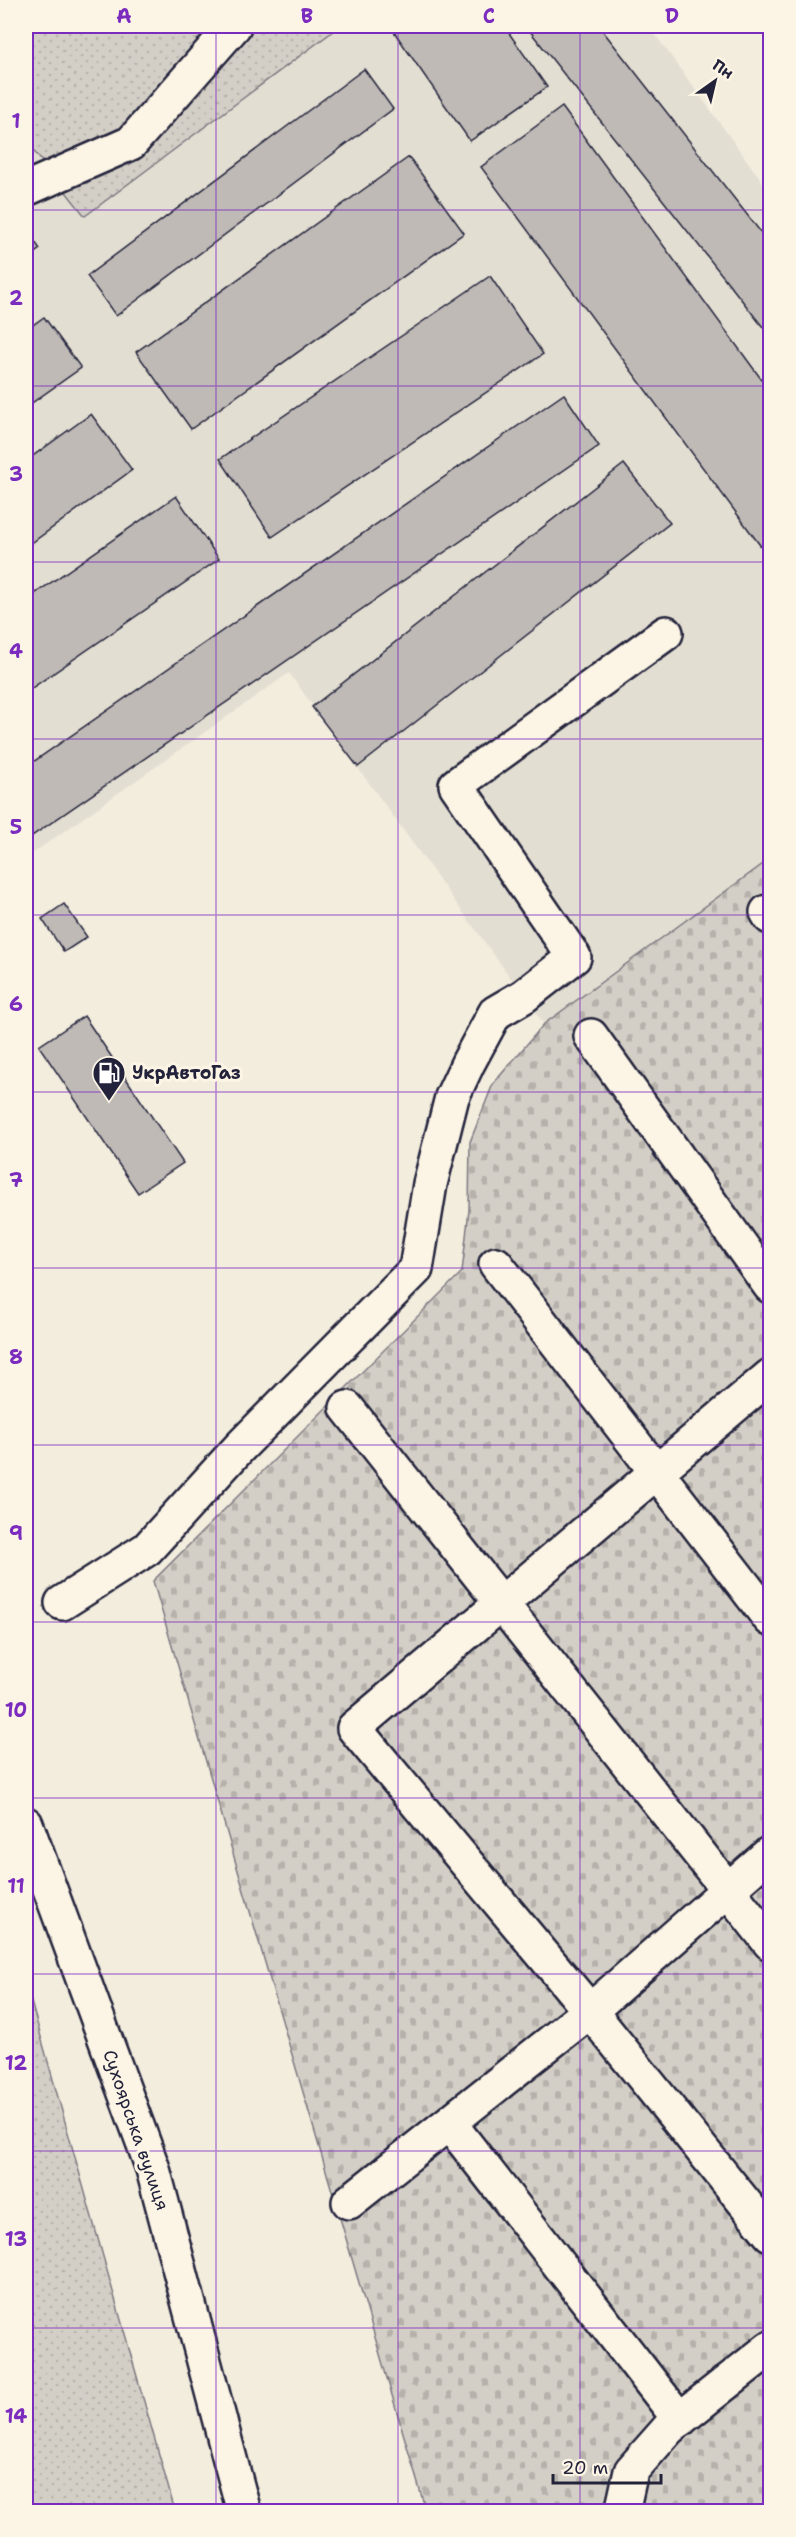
<svg xmlns="http://www.w3.org/2000/svg" width="796" height="2537" font-family="'Shantell Sans',sans-serif">
  <defs>
    <pattern id="cemetery-stones" width="16" height="16" patternUnits="userSpaceOnUse" patternTransform="scale(1.5)"><rect width="16" height="16" fill="#d4cfc6"/><path d="M2 7V4a2 2 0 0 1 4 0v3zM10 15v-3a2 2 0 0 1 4 0v3z" fill="#b6b1ab"/></pattern>
    <pattern id="park-dots" width="8" height="8" patternUnits="userSpaceOnUse" patternTransform="scale(1.5)"><rect width="8" height="8" fill="#d4cfc6"/><path d="M2 2h.1M6 6h.1" fill="none" stroke="#b6b1ab" stroke-width="1.8" stroke-linecap="round"/></pattern>
  </defs>
  <rect width="100%" height="100%" fill="#f3edde"/>
  <filter id="ink" filterUnits="userSpaceOnUse"><feTurbulence type="fractalNoise" baseFrequency=".0167" numOctaves="2"/><feDisplacementMap in="SourceGraphic" scale="12" xChannelSelector="R" yChannelSelector="G"/><feConvolveMatrix kernelMatrix="1 2 1 2 8 2 1 2 1" color-interpolation-filters="sRGB"/></filter>
  <g filter="url(#ink)">
    <!-- built -->
    <path fill="#e3ded2" d="M340,26H649L770,192V859L544,1024L289,673L26,858V153L31,149L85,216Z"/>
    <!-- cemetery -->
    <path fill="url(#cemetery-stones)" stroke="#7b7880" stroke-width="1.5" d="M770,859V2511H426L153,1581L462,1272L469,1210L470,1142L493,1084L544,1024Z"/>
    <!-- park -->
    <path fill="url(#park-dots)" stroke="#7b7880" stroke-width="1.5" d="M26,26H340L85,216L32,149L26,153Z
      M26,1984L175,2511H26Z"/>
    <!-- building -->
    <path fill="#bfbab6" stroke="#22223b" stroke-width="1.5" d="M390,26H504L547,87L470,141Z
      M526,26H599L770,244V336Z
      M364,69L393,109L116,316L87,276Z
      M562,107L770,391V554L768,556L481,167Z
      M409,157L464,233L191,429L136,352Z
      M26,229L40,249L26,259Z
      M490,276L543,354L272,537L220,459Z
      M44,317L81,368L26,407V330Z
      M564,394L599,446L26,840V767Z
      M91,414L132,470L26,547V461Z
      M624,464L670,523L358,767L312,707Z
      M176,496L219,559L26,692V600Z
      M64,904L87,937L64,952L42,919Z
      M84,1016L183,1163L138,1193L39,1046Z"/>
    <g fill="none" stroke-linecap="round" stroke-linejoin="round">
      <!-- minor casing -->
      <g stroke="#22223b" stroke-width="38">
        <path id="minor" d="M26,189L131,143L234,26
          M767,912L770,917
          M591,1036L770,1286
          M496,1264L770,1619
          M770,1376L354,1728L590,2011L770,2234
          M347,1408L770,1943
          M62,1603L147,1549L240,1447L416,1269L430,1184L452,1097L468,1063L495,1013L524,996L574,957L456,785L666,633
          M26,1824L153,2169L244,2512
          M450,2124L680,2420
          M349,2202L590,2011L770,1853
          M622,2512L631,2471L669,2428L770,2348"/>
      </g>
      <!-- minor -->
      <use href="#minor" stroke="#fcf5e5" stroke-width="33"/>
    </g>
  </g>
  <!-- grid -->
  <path fill="none" stroke="#7b2cbf" stroke-width="1.5" stroke-opacity="0.55" d="M216,26V2512M398,26V2512M580,26V2512M26,210H770M26,386H770M26,562H770M26,739H770M26,915H770M26,1092H770M26,1268H770M26,1445H770M26,1622H770M26,1798H770M26,1974H770M26,2151H770M26,2328H770"/>
  <!-- icons -->
  <defs>
    <g id="fuel-pin" transform="scale(1.725)"><path d="M0 17L-7.5 6A9.5 9.5 0 1 1 7.5 6Z" fill="#22223b" stroke="#fcf5e5"/><path d="M-5.5-6h7V0h2V4h1.3V-2.5L3-4.5l.8-.8L6-3V5H2.5V1h-1V6h-7ZM-4.2-4.7v3.2H.2V-4.7Z" fill="#fff"/></g>
  </defs>
  <g fill-rule="evenodd">
    <use href="#fuel-pin" x="109" y="1073"/>
  </g>
  <g text-anchor="middle" stroke-width="6" stroke-linejoin="round" paint-order="stroke">
    <!-- poi labels -->
    <g font-size="18" font-weight="bold" fill="#22223b" stroke="#fcf5e5" text-anchor="start">
      <text x="132" y="1079">УкрАвтоГаз</text>
    </g>
    <!-- street labels -->
    <g font-size="18" fill="#22223b" stroke="#fcf5e5">
      <text transform="translate(136 2130) rotate(71)" y="6">Сухоярська вулиця</text>
    </g>
  </g>
  <!-- margin -->
  <rect width="796" height="2537" fill="none" stroke="#fcf5e5" stroke-width="66"/>
  <!-- north arrow -->
  <g transform="translate(715 81) rotate(34)" stroke="#fcf5e5" stroke-width="4.5" paint-order="stroke">
  <path d="M0-4.5L10 22L0 15L-10 22Z" fill="#22223b"/>
  <text y="-9" font-size="16" font-weight="bold" text-anchor="middle" fill="#22223b">Пн</text>
  </g>
  <!-- scale -->
  <path d="M553 2474v9h108v-9" fill="none" stroke="#22223b" stroke-width="3"/>
  <text x="562" y="2474" font-size="18" fill="#22223b" stroke="#fcf5e5" stroke-width="4.5" paint-order="stroke">20 m</text>
  <rect x="33" y="33" width="730" height="2471" fill="none" stroke="#7b2cbf" stroke-width="2"/>
  <g font-size="20" text-anchor="middle" font-weight="bold" fill="#7b2cbf">
    <text x="124" y="23">A</text>
    <text x="307" y="23">B</text>
    <text x="489" y="23">C</text>
    <text x="672" y="23">D</text>
    <text x="16" y="128">1</text>
    <text x="16" y="305">2</text>
    <text x="16" y="481">3</text>
    <text x="16" y="658">4</text>
    <text x="16" y="834">5</text>
    <text x="16" y="1011">6</text>
    <text x="16" y="1187">7</text>
    <text x="16" y="1364">8</text>
    <text x="16" y="1540">9</text>
    <text x="16" y="1717">10</text>
    <text x="16" y="1893">11</text>
    <text x="16" y="2070">12</text>
    <text x="16" y="2246">13</text>
    <text x="16" y="2423">14</text>
  </g>
</svg>
